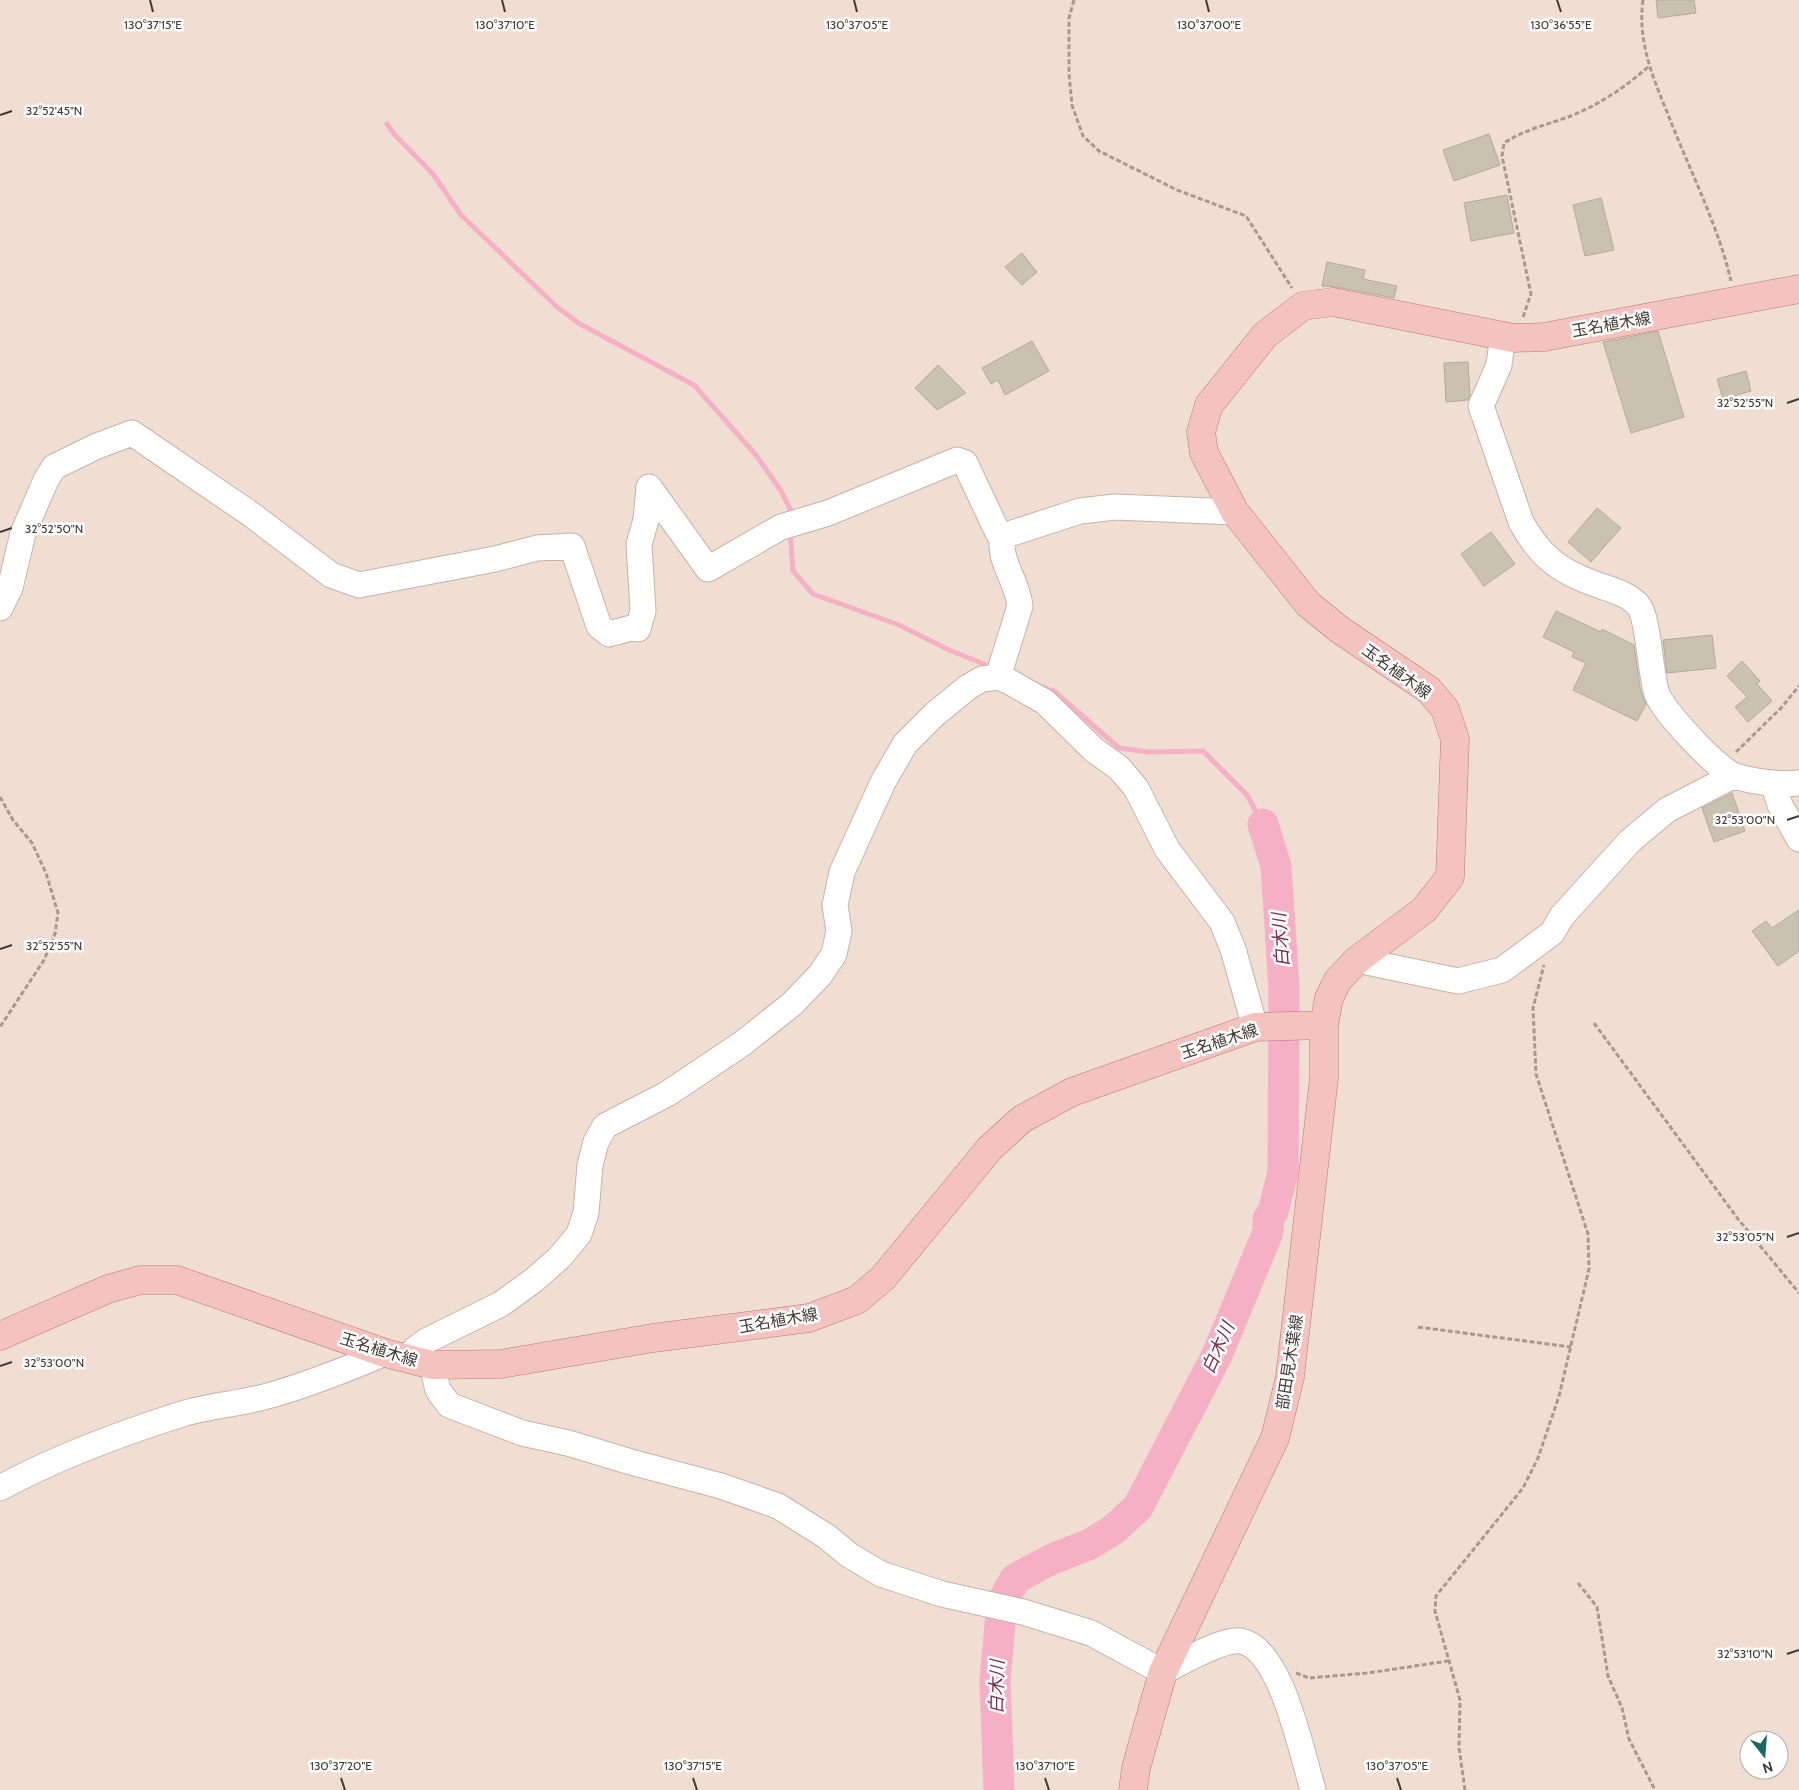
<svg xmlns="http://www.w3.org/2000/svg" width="1799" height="1790" font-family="Cabin,'Noto Sans JP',sans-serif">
  <rect width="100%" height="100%" fill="#f0ded3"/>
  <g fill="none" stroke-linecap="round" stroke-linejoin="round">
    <!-- stream -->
    <path stroke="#f5b0c6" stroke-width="5" d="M387,124L394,134L433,174L461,215L557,307L580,324L694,385L756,455L781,491L790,509V518
      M790,531L793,571L813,594L899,625L949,650L994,668
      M1039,686L1054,691L1119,748L1149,752L1203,751L1247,795L1263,824"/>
    <!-- river -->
    <path stroke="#f5b0c6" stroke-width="31" d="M999,1790L995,1680L1002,1602L1015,1579L1050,1560L1090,1544L1113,1530L1138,1507L1217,1355L1268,1232V1219L1273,1212L1283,1172L1284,989L1276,866L1263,824"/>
  </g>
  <!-- building -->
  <path fill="#cbc1b1" stroke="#b3aa9a" d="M1656,0H1694L1696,13L1658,18Z
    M1489,134L1500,165L1454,181L1443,150Z
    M1507,195L1514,233L1471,241L1464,203Z
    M1601,198L1614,250L1585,256L1573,205Z
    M1022,253L1037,272L1022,285L1005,267Z
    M1327,262L1365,270L1363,279L1397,286L1394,298L1336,287L1322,286Z
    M1658,331L1684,417L1631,433L1603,342Z
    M1032,341L1049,371L1005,395L998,380L991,384L982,368Z
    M1468,362L1470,395L1468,400L1446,402L1444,363Z
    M938,365L966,393L937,410L915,388Z
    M1746,371L1751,391L1723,399L1717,379Z
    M1597,508L1621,528L1591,562L1568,542Z
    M1491,532L1515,564L1484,586L1461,554Z
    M1556,611L1601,632L1602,629L1634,645L1640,688L1646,704L1637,721L1573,690L1586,663L1572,657L1574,652L1543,637Z
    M1712,635L1716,668L1667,673L1663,640Z
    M1742,661L1760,681L1757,684L1772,701L1748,722L1735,707L1747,697L1727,676Z
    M1732,793L1745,831L1714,842L1702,808Z
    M1799,910V951L1778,966L1752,931L1766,921L1772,928Z"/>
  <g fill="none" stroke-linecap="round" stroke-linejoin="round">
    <!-- minor casing -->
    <g stroke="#c4b3a8" stroke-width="27">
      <path id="minor" d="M1503,335L1499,365L1481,406L1521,522C1540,557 1560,572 1598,585C1612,590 1628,594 1638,605C1649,618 1650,674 1657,694C1663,711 1719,771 1735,776C1754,782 1779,785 1799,783
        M0,608L10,588L23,533L46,480L54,467L97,446L132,433L252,515L331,575L359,585L495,559L537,548L572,546L599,626L609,634L631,628L638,629L643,611L639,544L646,520L649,487L708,569L781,527L828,513L957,460L965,463L998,533L1003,536L1080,511L1115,507L1235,512
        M998,677L1020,606C1018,582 997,559 1003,536
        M1773,783L1780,805L1799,839
        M1357,960L1458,981L1502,970L1552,933L1562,916L1630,841L1667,810L1733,776
        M410,1359L414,1350L426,1341L501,1304L534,1280L560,1257L579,1234L586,1213L590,1165L596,1142L605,1126L667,1094L743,1043L792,1004L820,975L834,954L839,931L835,905L842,872L883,782L905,744L935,714L968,687L982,679L998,677L1010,682L1045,702L1094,750L1119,768L1136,788L1167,849L1222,922L1233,949L1255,1027
        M432,1365L438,1390L449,1405L522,1433L568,1443L631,1462L721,1486L778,1506L826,1536L849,1555L881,1574L942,1594L1023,1612L1091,1633L1163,1672C1180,1663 1223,1638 1241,1641C1282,1649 1302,1755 1313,1790
        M0,1488C55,1458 122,1433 182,1414C208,1406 237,1404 264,1397C305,1386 345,1370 385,1353"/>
    </g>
    <!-- major casing -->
    <g stroke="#b27973" stroke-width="29">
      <path id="major" d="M0,1336L108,1289L140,1280H177L385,1353L432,1365L501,1364L653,1338L809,1318L857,1300L883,1278L990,1148L1022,1119L1072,1092L1255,1027L1324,1025
        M1133,1790L1136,1768L1163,1672L1275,1438L1290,1377L1324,1078V1025L1329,998L1338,980L1357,960L1424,910L1450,877L1455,739L1445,709L1429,690L1340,630L1308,604L1235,512L1204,453L1201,432L1209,405L1265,335L1303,306L1333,302L1513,338L1544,337L1799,289"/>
    </g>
    <!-- path -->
    <path stroke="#a79991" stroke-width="3" stroke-dasharray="5 2.5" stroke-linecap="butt" d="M1074,0L1069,18V74L1072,105L1083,136L1099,151L1177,190L1246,216L1292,288
      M1643,0C1637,42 1654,80 1669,117C1690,171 1718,225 1731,281
      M1523,317L1531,294L1502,156L1504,143C1524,130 1546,125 1568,117C1597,106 1626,87 1649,66
      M1736,752L1781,708L1799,686
      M0,797L13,820L32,843L46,873L58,913L55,934L44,960L0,1027
      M1594,1023L1738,1219L1799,1293
      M1418,1327L1571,1347
      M1578,1583L1597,1607L1608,1676L1622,1708L1629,1739L1655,1790
      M1296,1673L1309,1678L1368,1673L1448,1661
      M1465,1790L1459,1748L1460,1700L1435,1611L1436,1596L1523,1488L1538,1458L1559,1396L1589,1269L1588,1234L1536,1074L1533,1008L1544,965"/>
    <!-- minor -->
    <use href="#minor" stroke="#fff" stroke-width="25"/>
    <!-- major -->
    <use href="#major" stroke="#f5c3bf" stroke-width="28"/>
  </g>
  <!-- ticks -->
  <path fill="none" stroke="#413935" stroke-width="2" d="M150,0L153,12M502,0L505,12M854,0L857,12M1206,0L1209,12M1557,0L1561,12M0,115L12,111M1787,403L1799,399M0,532L12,528M1787,820L1799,816M0,949L12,945M1787,1237L1799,1233M0,1366L12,1362M1787,1654L1799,1650M341,1778L345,1790M693,1778L697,1790M1045,1778L1049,1790M1397,1778L1401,1790"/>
  <g text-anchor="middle" stroke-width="5" stroke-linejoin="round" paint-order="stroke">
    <!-- street labels -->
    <g font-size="16" fill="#413935" stroke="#fff">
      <text transform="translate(1611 324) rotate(-10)" y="6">玉名植木線</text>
      <text transform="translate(1397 671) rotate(36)" y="6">玉名植木線</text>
      <text transform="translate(1219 1041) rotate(-18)" y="6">玉名植木線</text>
      <text transform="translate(778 1320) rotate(-10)" y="6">玉名植木線</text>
      <text transform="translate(379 1349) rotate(17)" y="6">玉名植木線</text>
      <text transform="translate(1289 1362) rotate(-81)" y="6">部田見木葉線</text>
    </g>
    <!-- water labels -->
    <g font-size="18" font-style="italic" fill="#7c2d4d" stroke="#fff">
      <text transform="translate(1281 940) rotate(-94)" y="6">白木川</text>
      <text transform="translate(1218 1348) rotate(-66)" y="6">白木川</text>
      <text transform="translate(997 1687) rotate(-89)" y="6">白木川</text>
    </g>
  </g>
  <g font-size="12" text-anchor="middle" fill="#413935" stroke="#fff" stroke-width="5" stroke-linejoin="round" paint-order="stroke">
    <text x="153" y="29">130°37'15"E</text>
    <text x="505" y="29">130°37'10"E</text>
    <text x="857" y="29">130°37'05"E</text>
    <text x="1209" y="29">130°37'00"E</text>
    <text x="1561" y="29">130°36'55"E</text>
    <text x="54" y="115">32°52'45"N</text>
    <text x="1745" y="407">32°52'55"N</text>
    <text x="54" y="533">32°52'50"N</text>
    <text x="1745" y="824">32°53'00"N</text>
    <text x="54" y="950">32°52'55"N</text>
    <text x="1745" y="1241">32°53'05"N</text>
    <text x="54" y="1367">32°53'00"N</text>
    <text x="1745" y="1658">32°53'10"N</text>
    <text x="341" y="1770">130°37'20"E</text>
    <text x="693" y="1770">130°37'15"E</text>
    <text x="1045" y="1770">130°37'10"E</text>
    <text x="1397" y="1770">130°37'05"E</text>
  </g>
  <!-- north arrow -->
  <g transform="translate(1764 1755) rotate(163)"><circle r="24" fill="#ffffff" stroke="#b3b0ae"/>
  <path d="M0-4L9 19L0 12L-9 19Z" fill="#1b6763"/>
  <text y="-8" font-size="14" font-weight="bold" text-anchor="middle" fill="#413935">N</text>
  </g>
</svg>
